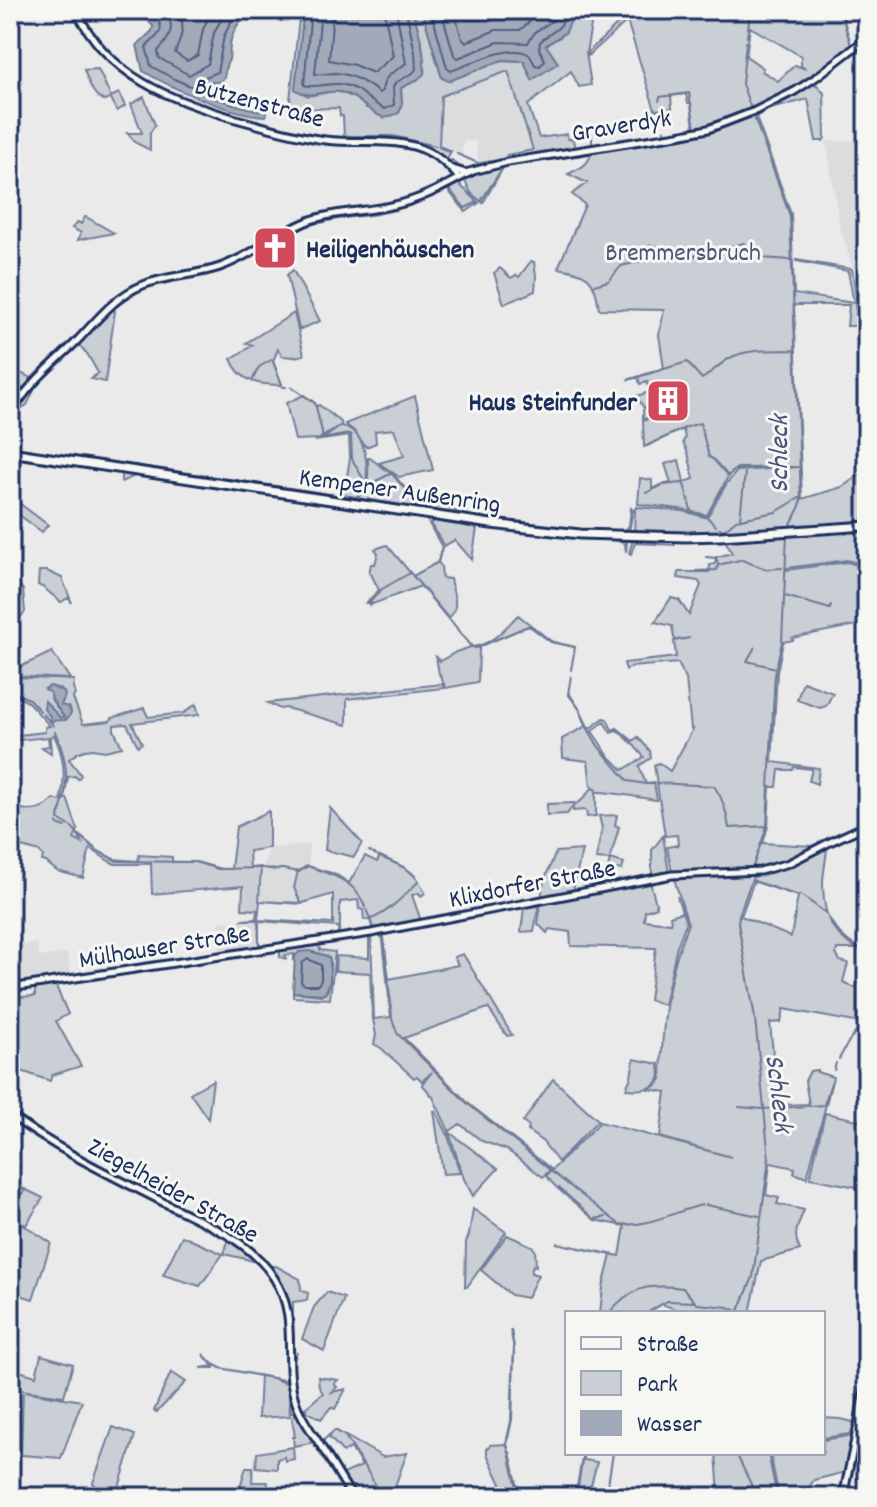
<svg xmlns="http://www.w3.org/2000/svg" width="877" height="1507" font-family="Dekko,sans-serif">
  <rect width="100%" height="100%" fill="#e9eae9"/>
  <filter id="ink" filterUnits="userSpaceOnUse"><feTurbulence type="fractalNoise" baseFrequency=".0125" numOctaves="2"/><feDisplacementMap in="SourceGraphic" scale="16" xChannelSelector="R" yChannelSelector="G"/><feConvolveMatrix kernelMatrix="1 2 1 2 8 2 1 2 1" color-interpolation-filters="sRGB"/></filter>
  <g filter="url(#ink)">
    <!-- built -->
    <path fill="#dadcde" d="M508,71L534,150L507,155L505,159L481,163L478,162L476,140L463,142L462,156L439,146L441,96Z
      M826,141H867V270L853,268L840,228Z
      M309,845V865L307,866L302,903L260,900L263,867L269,848Z
      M256,921L257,949L220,954L219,922Z
      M37,943L39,957L67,953L71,977L10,986V947Z"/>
    <!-- green -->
    <path fill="#caced5" stroke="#727e9a" stroke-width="2" fill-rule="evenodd" d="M300,10H304L295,89L308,96L335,91L343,93L359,100L366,108L402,106L401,88L417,80L423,50L413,10H422L442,78L449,81L503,60L524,61L533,80L546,45L560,37L574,13L572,10H585L591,25L586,53L591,85L579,87L571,71L528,105L539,138L567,134L568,139H573L575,150L464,172C458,170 450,168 449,161L452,160L457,165L467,169L481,163L505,159L507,155L533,150L508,71L441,96L439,146L451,151L447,159H444L437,154L436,151H433C406,137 377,139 347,140L344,136L343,116H340L339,108L289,109Z
      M633,10H841L852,48L818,74L813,73V77L781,97L711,127L662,136L661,135L664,134V129L666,133L694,128L691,103H688L686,94L671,96L672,108L655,110L627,21L588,56V52ZM750,27L801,56V66L806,69L795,65L778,81L762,71L763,68L746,56Z
      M98,69L111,97L119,93L125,106L117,111L111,98L105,101C92,96 89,82 84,70Z
      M810,85H817L824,93L825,138L823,141H816L808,99L767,110L756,117L791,214L794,294L854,303L848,271L796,261V260L852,269L857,303L855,305L859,326H847L849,305H794L802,499L842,487L861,474L867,482V523L719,535L634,533L635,509L637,507L683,511L707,517L727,483L737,471L799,467L736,469L729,475L707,515L680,509L638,504L640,478L652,480V489L663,484L671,483L665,464L679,460L684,482L694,479L688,453L683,442L685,438L683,429L644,447L643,421L685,403L688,399L675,384L661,391L655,384L652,385L653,388L650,392L652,398L648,400L654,415L643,420V410L649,406L643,407L637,396L649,392L647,382L640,384L638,377L628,380L664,368L659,335L664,310L599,309C595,278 589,273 558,268L585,205L572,194L587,183L568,174C578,169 588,166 591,154L589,153L504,166L483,203L471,193L464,179C482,163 561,155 589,150L590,153L592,151L679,136L778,102Z
      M144,97L155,125L150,133V150L136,143L127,133H142L131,104Z
      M457,182L479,203L466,212L447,189C426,199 405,207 382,211C344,219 301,216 273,248L269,245V242L275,238L319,219L381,209Z
      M85,217H86L114,233L78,240L81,233L72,228L78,222L81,224Z
      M531,261L534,262L536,276L535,291L504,304L494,273L500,268L511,278L516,275L519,277Z
      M293,270L320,321L301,329H299L287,275Z
      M129,293L131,295L112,308L115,311L105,382L91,379L98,373L88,355L78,344L38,382L27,405L17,411L10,425C12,396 104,311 129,293Z
      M294,313L304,355L294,357L282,356L278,349L273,361L282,385C259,385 241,383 231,359L253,345L246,343Z
      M20,373L32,378L33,380L10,414V378Z
      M304,395L315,403L316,407L319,405L341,422V425L319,439L295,440L286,403Z
      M415,396L433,470L399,477L379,463L404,456L394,429L375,431L376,443L366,447L354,431L345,424Z
      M341,426C368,431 369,469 365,490L356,497L344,495L350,458L349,436L315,441L323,439Z
      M10,447L356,498C371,490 368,474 368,458H370L393,475L417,503L435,504L470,516L576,529L620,531L626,529L629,526L631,508L633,510L629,532L624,534L519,526L10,449Z
      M10,454L419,514L624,538L627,542L626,552L625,544L622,541L504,530L137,475L121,482V472L20,459L16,485L10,489Z
      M11,497L48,525L42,532L10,508Z
      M433,521L477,528L472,560L455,540L444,546L431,524Z
      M867,527V566L847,560L786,568L787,570L847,562L867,568V623L792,638L793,640L783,642L777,672L772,762L819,768L817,784L809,781L812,769L794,767L793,770H779L777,787H770L768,826L763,843L812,846L829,839V841L788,863L754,871L755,876L756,873L790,864L827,846C827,858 823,871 823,884C824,917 829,930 856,949H837L836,954L840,961L848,963L843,982L855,988L867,973V1012L860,1023L784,1009L781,1022L770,1023L778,1105L809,1104L805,1081L810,1071L817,1070V1072L833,1077L807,1178L794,1173L795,1168L771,1163L770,1164L766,1195L779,1198L777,1204L804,1210C798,1226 792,1234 800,1250L761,1261L750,1313H686L662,1304L647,1313H600L603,1287L611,1255L556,1243L620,1256L625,1226L595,1220L556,1187L546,1176L600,1122L731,1157L660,1137L666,1092L649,1089L657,1085L661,1079C662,1023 667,976 688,924L672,872L667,847L678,845L677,835L665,836L654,765L659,763L670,771L693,729H691L686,679L678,663L631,667L626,670L624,663L676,657L674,641L690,638L676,640L674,638L672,626L655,622L671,598L679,600L689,615L701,585L698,581L678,578L679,572H709L710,565L715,564L716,557L732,553L725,540L676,541L675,545L635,543L631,554L629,553L633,539ZM754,881L798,896L791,937L741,916Z
      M387,545L413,576L438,562L442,546L438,562L441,566L442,578L450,579C453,594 461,607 448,619L421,586L370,605L371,603H366L379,590L371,574L369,573L371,564H375L378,553L375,549Z
      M39,571H47L62,578L72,603L68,598L61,602L44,588L38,585Z
      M10,574L23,590L25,612L18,620L10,590Z
      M518,615L551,641L553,642L575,647L551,642L531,627L528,626L481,646L479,649L478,682L446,688L439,674L436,657L440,661L456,652L471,647L450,620L472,647C492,645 504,629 518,615Z
      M52,652L70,679L11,676L13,670Z
      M11,677L74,680L73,688L75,694L73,698L83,724L110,721L112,718L144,708L148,717L184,713L196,704L199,715L132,723L142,743L138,746L127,724L114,725V730L122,747L105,751L93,749L85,750L79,752L69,759L81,775L78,779L75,776L68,777L64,798H61C66,775 64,756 54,735L50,737L51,753L42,747L49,746L48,737L10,741V736L45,732V727L50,726L28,702L10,693ZM50,686L61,689L64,699L60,705L70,708L71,712L66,720H50L51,718L45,702L61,718L64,717L52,700L51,694L45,689Z
      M803,682L833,693L826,706L820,708L797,700Z
      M442,684L444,688L347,699V725L286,708L280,709L268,703Z
      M569,693L580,710L589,729L604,718L607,719L612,730L617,728L633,741L638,737L650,751L651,758L639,766L646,784L654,783L657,800C641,798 608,791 596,792V816L587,817L586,810L573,811V806L567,814L547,815V804L574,803V805L582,800L592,788L597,790L591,786L588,761L563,758L562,739L586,726L580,710ZM604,722L611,733L617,730L633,744L644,757L623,770L608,755L592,731Z
      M67,798L78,830L74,839L82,843L78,834L98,851L113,859L138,861L139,855L172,857V862H196L221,869H231L236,827L269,811V848L249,851L250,868L261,867L259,901L301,903L294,888L298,871L307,866L335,874L349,883L365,856L377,862L380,856C404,868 414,868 425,893L421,896L419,893L412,895L421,921L414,924L341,937L373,930L370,920H364L363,910L359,909L358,900L340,902V927L337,937L259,948L258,919L256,920H241L256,919L257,910L242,909L243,886L152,894L151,864H115L107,860L90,848L83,878L57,871L46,862L42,861L43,856L40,852L10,844V806C27,811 41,815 53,799L60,801ZM333,894V924L258,920L260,901L302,904L303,903ZM259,921L338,927H339L337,936L259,948Z
      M330,808L362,843L354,857L325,850Z
      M617,815L615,825L619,827L610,859L624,863L622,870L608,868L610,860L596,859L602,828L599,816Z
      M663,836L669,874L602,886L652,876V850Z
      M582,850L573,891L601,886L542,899C540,883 551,866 556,852Z
      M669,876L672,878L650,882L657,907L645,911L644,920L671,923L670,916L682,912L677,896L686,923L677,946L664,1005L649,1000L656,948L571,946L570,932L549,929L547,933L538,924L541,901Z
      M538,902L539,904L534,931L521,932L524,907L446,922V920Z
      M429,923L435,925L383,935L389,979L458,965L454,957L463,954L512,1035L507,1036L488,1008L404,1038L469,1104L551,1169L543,1177L507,1150L482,1141L460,1124L450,1131L448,1129L433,1097L422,1084L432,1072L422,1081L417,1076L414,1078L381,1048L374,1044L376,1035L372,1014L370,973L335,971L336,956L369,958V936L371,935L374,1019L391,1017L383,940L382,937L374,935Z
      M335,940L336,941L319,944L320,950L335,952L330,999L293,997V992L322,995L328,991L330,981L327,956L315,952L295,956L294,962V954L285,955L286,959L280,957V951L57,985L56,983Z
      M55,984L68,1014L56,1021L81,1066L52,1075L50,1081L10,1067V990L18,989L19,997L35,996V986Z
      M634,1059L659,1064C659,1069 661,1074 659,1079C654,1091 636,1090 626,1089L631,1077Z
      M553,1079L598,1120L558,1162L543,1142L528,1131L529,1127L523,1122Z
      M213,1080L208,1119L190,1093Z
      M434,1111H436L447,1133L460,1173L443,1174Z
      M825,1113L867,1122V1189L810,1178Z
      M449,1132L498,1169L473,1196L464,1179Z
      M76,1158L229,1238L257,1259L278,1287L288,1318L290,1380L288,1382L276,1380L290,1384L296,1409L291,1413L289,1397L290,1416L258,1418L260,1376L220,1368L215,1365L214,1368H201L213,1366L203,1354L213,1364L221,1368L288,1381C285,1346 291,1312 272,1281C268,1276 265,1269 260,1265C252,1258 234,1257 224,1254L228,1240L74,1159Z
      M10,1182L43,1198L26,1225L10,1218V1213L22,1193L25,1191L20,1188V1192L10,1209Z
      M473,1209L506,1232L467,1287H465L466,1242L469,1235Z
      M10,1219L27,1227L51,1243L33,1299L10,1292Z
      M507,1235L532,1246L535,1250L536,1266L533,1265L531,1273L538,1275L527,1298L511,1295L481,1270Z
      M182,1236L223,1254L200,1286L163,1275Z
      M272,1266H276L300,1279L301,1290L308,1293L307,1300L293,1302V1318L291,1319L293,1330L292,1359L289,1312L271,1272Z
      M327,1292L344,1298L324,1351L302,1339L314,1307Z
      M510,1329L514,1348L512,1417L507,1444L519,1497H507L487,1454V1448L490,1447V1445L506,1444L511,1421L514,1348Z
      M297,1352C290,1370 292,1390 301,1408H305L323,1393L319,1387L318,1377L338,1380L334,1384L337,1387L332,1392L346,1389L335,1409L331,1407L321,1419L306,1411L307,1409H300C292,1388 288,1372 297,1352Z
      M41,1355L73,1364L64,1396L14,1389L19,1371L36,1376Z
      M867,1366L856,1433L823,1438V1418L841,1419L857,1423L862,1379Z
      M171,1372L186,1382L157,1412L154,1411Z
      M23,1391L82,1401L61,1458L21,1455Z
      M298,1413L316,1441L315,1442L294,1446L293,1437H295L292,1418L295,1414Z
      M113,1427L135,1435L116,1497H105L93,1483Z
      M335,1430L383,1457L407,1453L391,1497H373L367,1492L365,1493L366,1497H353L320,1443L321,1442V1444L341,1475L362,1466L351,1448L343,1452L328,1436Z
      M855,1435L846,1472L814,1480L802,1497H779L770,1453H823V1440Z
      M293,1447L294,1459L285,1461L284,1457L277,1459V1469L256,1467L257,1453Z
      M583,1453V1460L597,1462L588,1497H575Z
      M716,1453H768L777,1497H721L719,1495Z
      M246,1467H253L252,1482H268L266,1497H237Z"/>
    <!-- water -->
    <path fill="#a2aaba" stroke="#6c7995" stroke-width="2" d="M139,10H247C241,19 234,29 231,40C229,46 230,54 229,60C228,62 226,64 226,66C224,76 226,84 211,82L205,86L206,95L210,97C229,102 247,109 267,112L266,116C232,115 173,89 143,71L137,45L152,31L153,26Z
      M304,10H413C418,30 426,53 424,74L417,80L401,88L402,106L399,113L385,118C367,113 359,95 340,92C321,89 313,101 295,89Z
      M422,10H572L574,13L566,32L546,45L558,63L532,80L524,61L502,60L449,81L442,78Z
      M50,686L64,692L65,695L61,705L68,707L71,712C68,724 58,719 50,721L51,717L44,709L45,701L60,718L64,717L52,700L51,694L45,689Z
      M309,951L327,956L330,959V981L325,994L293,992L295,956L299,952Z"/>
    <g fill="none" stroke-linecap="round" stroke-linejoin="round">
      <!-- shore -->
      <path stroke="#516083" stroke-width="2" d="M151,10C167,29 162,32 146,47L151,66L174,79L193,87L201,79L217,72L224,36L237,10
        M164,10C176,25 171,38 158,51L159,58L189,75L208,64L214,33L226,10
        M179,10C186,26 181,38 175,53L187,61L198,55L203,29L212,10
        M311,10L304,85C317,89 331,81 345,85C364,90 368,102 385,109L394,105L393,88L395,83L413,73L416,69L415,52L406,10
        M321,10L315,74C322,75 328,73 335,73C352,74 367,83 379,93L382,91C385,72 394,74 406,63L396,10
        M333,10L329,60L354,65L373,73L393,56L384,10
        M431,10L447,68L451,71C469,65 510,43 528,54C531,56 533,62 535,65L540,66L545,60L539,49L540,42C552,29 563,32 566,10
        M441,10L454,55L458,58L498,42L528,43L535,32L552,21L555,10
        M454,10L462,39L466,42L496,30H520L543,10
        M308,959L321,965V980L318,985H305L301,982L302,963Z"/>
      <!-- stream -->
      <path stroke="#6c7995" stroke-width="2" d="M81,10L85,20
        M86,35L111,63L148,89
        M747,37L750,13L748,10
        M746,42L742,84L790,216L801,499L800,506L789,528
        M816,74L851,45L840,10
        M797,87L813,76
        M151,91L199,111
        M659,101L660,97L689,93L695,128
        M752,109L767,103
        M201,111L231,120
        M239,116L272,125
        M283,128L323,136L341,137
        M702,128L726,119
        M592,134V146L626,141
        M663,135L688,131
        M345,136H393L436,146
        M439,147L450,152
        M457,154L478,163
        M504,160L575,148
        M481,164L493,162
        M481,201L503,167L589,154
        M321,223C339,217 358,217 377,214C402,210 425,201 448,188L465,208L478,202
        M594,285L609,281L621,266L642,261L651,245L667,249L673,256L686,258L744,243L745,257L791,260
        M273,362L282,384
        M253,379L259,367L271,360
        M628,380L687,362L702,379C712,373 721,362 732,357C752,348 774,351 795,350
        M283,387H286
        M291,387L315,403L322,432V437
        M322,439L349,434L351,435L352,459L365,482H366
        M647,446L687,427L700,423L709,457L713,459L728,476
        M729,475L737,468L797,467
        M368,482H374L392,473L410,494L421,510
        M646,493L663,485L682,483L684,484L691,510
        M691,513L708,518L716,526
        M740,519L745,473
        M427,520L442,547L438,562L413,576L448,618
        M719,528L724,530L736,520L776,512L801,497
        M706,557L716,558L718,563
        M742,560L766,569L782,568
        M696,571L717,570L718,565L740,560
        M785,596L830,609L831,605
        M367,603L370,602L382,589L410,573
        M450,620L472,647L476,648L528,626L531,627L551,642L575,647L571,670
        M755,647L747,661L776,668
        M571,676L568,694L580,710L582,718L598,746L628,781L646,784H654
        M10,691L29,699L40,711
        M43,714L54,726
        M55,732C65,754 69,774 64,797
        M656,783L714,786C723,798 727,813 729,828L767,826
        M63,801L58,820H60L73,828L77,833
        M57,823V824L66,827
        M78,835L98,851L117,861L195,862L218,869L261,868
        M369,851L371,852
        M373,853L376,855
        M263,868L276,870L281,869
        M282,869L299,872L308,866C353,882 359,885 374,931
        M752,869L767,826L775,672L782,642L787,534
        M753,881L794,895H801L827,914
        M829,918C838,934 849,945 867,952
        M371,919C389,913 405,894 419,881C411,868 392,862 378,856
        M375,935H380L384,937L392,1017
        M392,1019L397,1033L434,1070
        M839,1059L849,1041L867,1017
        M834,1070L836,1063
        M435,1071L468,1104L550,1170
        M739,1107L763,1109L824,1105L831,1083
        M552,1172L619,1224C647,1228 675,1211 702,1205
        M559,1188L594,1219L606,1217
        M706,1205L759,1216
        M609,1313C631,1286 649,1284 683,1288L695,1302
        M647,1313L667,1301L695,1302L697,1304L728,1307L737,1311
        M738,1313L753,1277L769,1159L755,1018L738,923L739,915L753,876
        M256,1375L283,1380
        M289,1385L291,1398L296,1410
        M297,1414L314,1442
        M329,1436L335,1430L345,1436L371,1477L377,1491L394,1490
        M507,1440L512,1420L514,1348L511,1330
        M322,1442L327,1437
        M507,1444L508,1451
        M510,1452L520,1497
        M736,1453L757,1497
        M395,1492V1497
        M575,1497L577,1494L583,1453
        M606,1497L613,1453"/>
      <!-- secondary casing -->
      <g stroke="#1b2f5e" stroke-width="11">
        <path id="secondary" d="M76,10C108,77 169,99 236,119C265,127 295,136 325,140C378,146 420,129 459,178
          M452,169L465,173L508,162L678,135L708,129L755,111L795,91L815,78L867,38
          M10,416C26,386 50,367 74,344C96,322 113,297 143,285C167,275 194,276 220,267C252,256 279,232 311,220C339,210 367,212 395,205C423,199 448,184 473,171
          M10,988L371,933L672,875L760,871L789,863L830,842L867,825
          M10,1115C56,1149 108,1174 159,1200C199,1221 249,1238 274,1278C301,1320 281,1359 296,1403C300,1416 309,1428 317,1440C329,1459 341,1478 352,1497
          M843,1497L858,1425L867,1372"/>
      </g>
      <!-- primary casing -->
      <g stroke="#1b2f5e" stroke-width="13">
        <path id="primary" d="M10,452L491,524L580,534L685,537L720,536L867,526"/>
      </g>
      <!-- secondary -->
      <use href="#secondary" stroke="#f6f6f2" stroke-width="5"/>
      <!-- primary -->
      <use href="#primary" stroke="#f6f6f2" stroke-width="7"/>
    </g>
  </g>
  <!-- icons -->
  <defs>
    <g id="church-square" transform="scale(2.3)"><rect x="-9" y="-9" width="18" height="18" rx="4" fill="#d1495b" stroke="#f6f6f2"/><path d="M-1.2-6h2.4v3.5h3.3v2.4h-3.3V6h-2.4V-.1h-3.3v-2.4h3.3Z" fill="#fff"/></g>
    <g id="building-square" transform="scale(2.3)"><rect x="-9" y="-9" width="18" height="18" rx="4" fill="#d1495b" stroke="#f6f6f2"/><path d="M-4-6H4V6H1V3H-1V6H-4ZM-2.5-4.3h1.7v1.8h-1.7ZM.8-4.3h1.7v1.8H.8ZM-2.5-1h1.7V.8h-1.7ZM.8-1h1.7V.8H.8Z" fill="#fff"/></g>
  </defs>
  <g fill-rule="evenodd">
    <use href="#church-square" x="275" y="248"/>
    <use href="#building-square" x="668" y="401"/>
  </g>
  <g text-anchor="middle" stroke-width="6" stroke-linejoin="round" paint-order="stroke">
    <!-- street labels -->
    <g font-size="26" fill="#1b2f5e" stroke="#f6f6f2">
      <text transform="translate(260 101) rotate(15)" y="9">Butzenstraße</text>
      <text transform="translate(621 124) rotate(-9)" y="9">Graverdyk</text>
      <text transform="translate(400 489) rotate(8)" y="9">Kempener Außenring</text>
      <text transform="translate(532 882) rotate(-11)" y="9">Klixdorfer Straße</text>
      <text transform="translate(164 945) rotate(-9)" y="9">Mülhauser Straße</text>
      <text transform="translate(174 1189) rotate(29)" y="9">Ziegelheider Straße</text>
    </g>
    <!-- poi labels -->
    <g font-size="26" font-weight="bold" fill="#1b2f5e" stroke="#f6f6f2" text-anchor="start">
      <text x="306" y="257">Heiligenhäuschen</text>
      <text x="637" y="410" text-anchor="end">Haus Steinfunder</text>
    </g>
    <!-- park labels -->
    <g font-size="26" fill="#47577c" stroke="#f6f6f2">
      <text x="683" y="260">Bremmersbruch</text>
    </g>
    <!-- water labels -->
    <g font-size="28" font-style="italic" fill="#44547a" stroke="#f6f6f2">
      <text transform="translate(777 454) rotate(-90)" y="10">Schleck</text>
      <text transform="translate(781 1093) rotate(83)" y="10">Schleck</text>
    </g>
  </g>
  <!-- margin -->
  <rect width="877" height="1507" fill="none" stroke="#f6f6f2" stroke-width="40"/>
  <rect x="20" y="20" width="837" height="1467" fill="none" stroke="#1b2f5e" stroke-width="3" filter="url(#ink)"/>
  <!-- legend -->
  <rect x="565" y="1311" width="260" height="144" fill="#f6f6f2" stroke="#9ea6b7" stroke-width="2"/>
  <rect x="581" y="1337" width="40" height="12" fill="#f6f6f2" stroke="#9ea6b7" stroke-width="2"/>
  <text x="637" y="1351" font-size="24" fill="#1b2f5e">Straße</text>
  <rect x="581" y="1371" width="40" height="24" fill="#caced5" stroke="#9ea6b7" stroke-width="2"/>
  <text x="637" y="1391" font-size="24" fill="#1b2f5e">Park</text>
  <rect x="581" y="1411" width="40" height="24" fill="#a2aaba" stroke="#9ea6b7" stroke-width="2"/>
  <text x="637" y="1431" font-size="24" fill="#1b2f5e">Wasser</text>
</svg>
